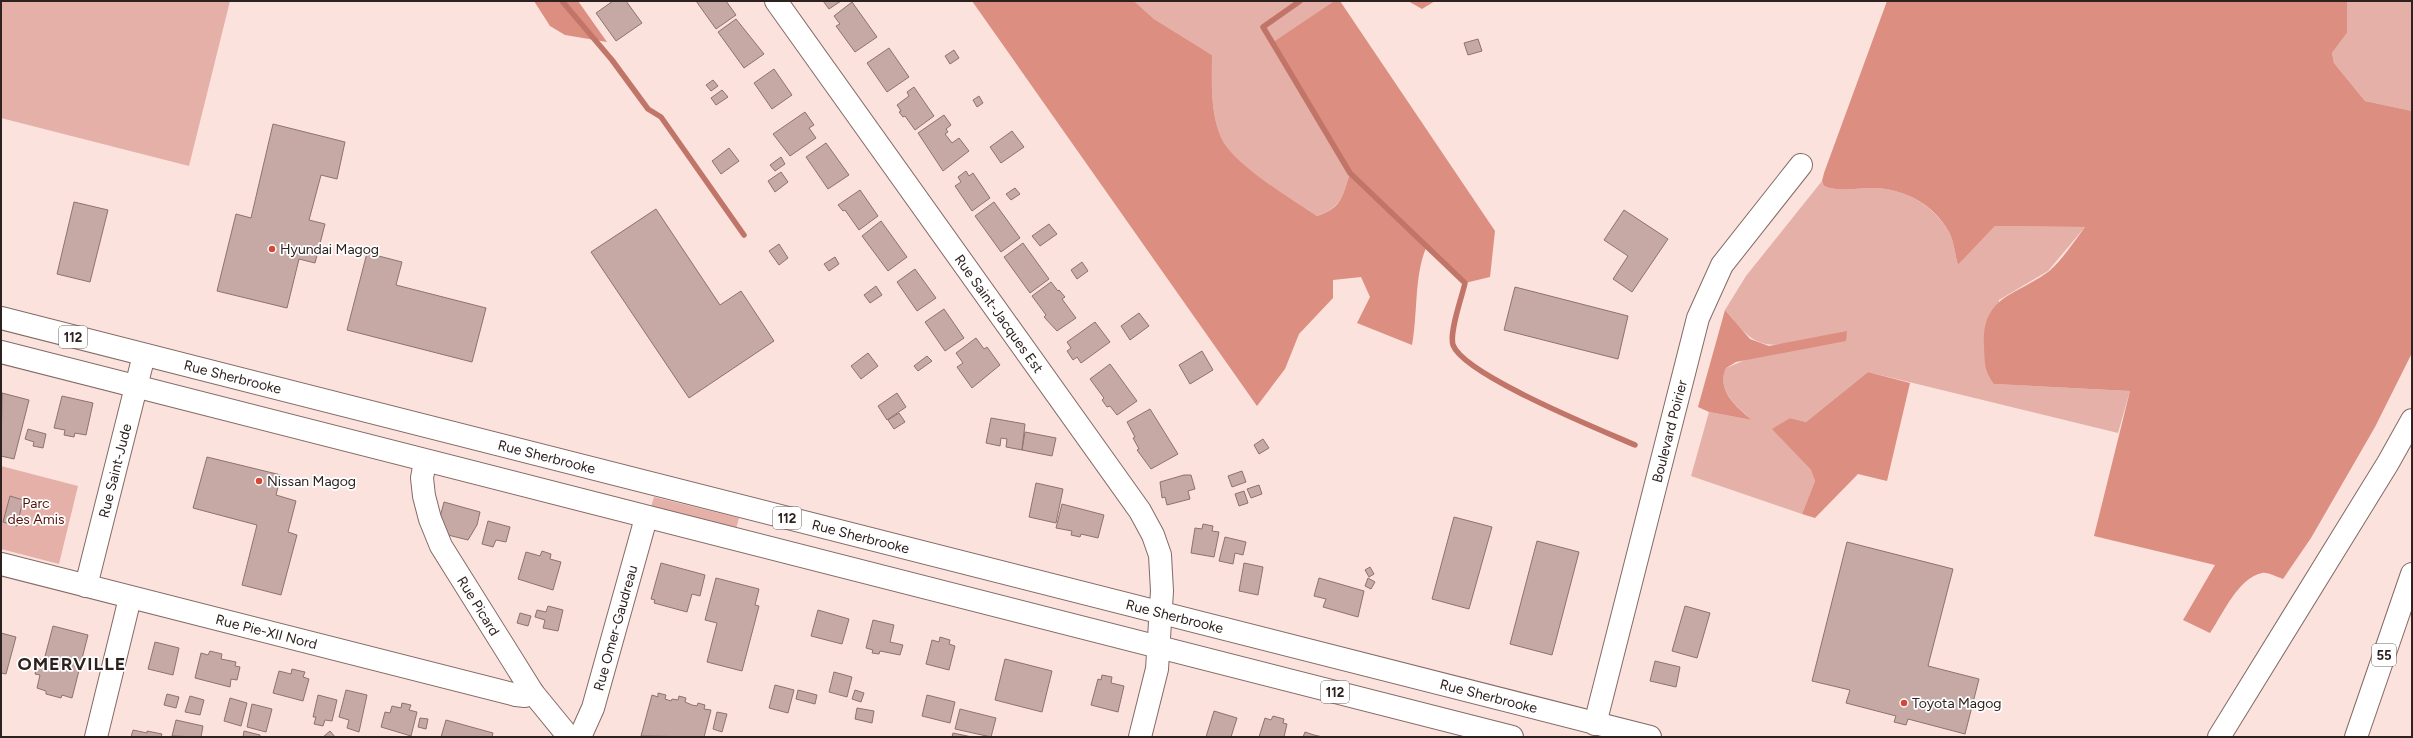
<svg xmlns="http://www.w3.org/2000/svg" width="2413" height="738" font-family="Figtree,sans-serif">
  <rect width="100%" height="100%" fill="#fbe2dd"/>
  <!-- green -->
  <path fill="#e4b0a7" d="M1,1H230L189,166L1,118Z
    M1134,1H1334L1273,42L1350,173C1342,197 1342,207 1317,216C1291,198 1232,165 1221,137C1210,112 1212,82 1212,55L1154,19Z
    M2347,1H2412V111L2365,101L2334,63L2332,53L2347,33Z
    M1822,181L1824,186C1841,193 1858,187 1876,188C1907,190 1933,205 1949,232C1954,241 1955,255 1958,265L1995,226L2085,227L2048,271L1999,300L1994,384L2130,391L2118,433L1868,372L1806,422L1790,418L1773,429L1811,470L1815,481L1802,514L1691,476L1709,412L1752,420C1736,406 1716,390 1726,368L1783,344C1753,349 1743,330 1725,310L1746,276Z
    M1,466L78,486L59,564L1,549Z
    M654,497L739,518L736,529L651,507Z"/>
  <!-- forest -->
  <path fill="#dc8e80" d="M534,1H578L607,42L565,35L550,26Z
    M972,1H1134L1154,19L1212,55C1212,82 1210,112 1221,137C1232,164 1292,199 1317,216C1342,208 1342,197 1350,173L1273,42L1334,1H1340L1495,231L1490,277L1465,283L1427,246C1414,273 1418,314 1412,345L1357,323L1370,297L1361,277L1333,280V298L1299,334L1285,369L1257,406Z
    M1408,1H1435L1422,9Z
    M1887,1H2347V33L2332,53L2334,63L2365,101L2412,111V353L2375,427L2311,538L2283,579C2277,577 2268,572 2262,573C2238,578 2223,614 2210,633L2183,620L2215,565L2094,536L2130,391L1994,384C1984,370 1985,364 1984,347C1981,296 2015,296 2048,272C2060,263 2076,239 2085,227L1995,226L1958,265C1955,255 1954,241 1949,232C1934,205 1907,190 1876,188C1858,187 1841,193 1824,186L1822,181L1824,173Z
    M1725,310L1750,339L1769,346L1847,331L1846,341L1736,362L1726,368C1716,390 1736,407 1752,420L1709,412L1698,407Z
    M1868,372L1910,383L1887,481L1858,474L1815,518L1802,514L1815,481L1811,470L1772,429L1790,418L1806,422Z"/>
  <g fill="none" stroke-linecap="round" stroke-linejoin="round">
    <!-- stream -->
    <path stroke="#c17568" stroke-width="5.5" d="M562,1L612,60L648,109L661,117L744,235
      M1300,1L1263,27L1350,173L1465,283C1462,297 1449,332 1453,345C1464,375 1601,430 1635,445"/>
  </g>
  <!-- building -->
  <path fill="#c6a9a4" stroke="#8d726d" d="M613,1H626L642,23L616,41L596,13Z
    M696,1H726L736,15L716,29Z
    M823,1H841L829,9Z
    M852,2L877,37L855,52L836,26L840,24L834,16Z
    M736,19L764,54L744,68L718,32Z
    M1478,39L1482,51L1468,55L1464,43Z
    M889,48L909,77L887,92L867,63Z
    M954,50L959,58L950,64L945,56Z
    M774,69L792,95L772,109L754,83Z
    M713,80L718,86L711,91L706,85Z
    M914,87L934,116L915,130L905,116L903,117L899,112L901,111L897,105L909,96L907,92Z
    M722,90L728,97L716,105L711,98Z
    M979,96L983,103L977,107L973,100Z
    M805,112L814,125L809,128L816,138L790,156L773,134Z
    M944,115L951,125L946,129L948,132L945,134L952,143L959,138L969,151L943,171L918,133Z
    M273,124L345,142L337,179L321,175L309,220L325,224L315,263L299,259L287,308L217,291L236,214L251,218Z
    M1012,131L1024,147L1001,163L990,147Z
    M826,143L849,175L828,189L806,157Z
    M729,148L739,161L721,174L712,161Z
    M781,157L785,164L775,171L770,165Z
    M966,171L969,176L973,173L990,198L972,211L955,186L961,182L958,177Z
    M781,172L788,182L775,192L768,181Z
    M1015,188L1020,194L1011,200L1006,194Z
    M860,190L878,216L859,230L845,210L843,211L838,205Z
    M74,202L108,210L90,282L57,274Z
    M994,202L1020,238L1001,252L975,216Z
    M656,209L720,305L741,291L774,341L689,398L591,252Z
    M1624,210L1668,239L1632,292L1613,279L1628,256L1604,240Z
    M881,221L907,257L888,271L862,236Z
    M1049,224L1057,234L1040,246L1032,236Z
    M1023,243L1049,279L1030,293L1004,257Z
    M779,244L788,258L779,265L769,251Z
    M367,253L402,262L396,285L486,308L472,362L347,330Z
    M835,257L839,264L829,271L824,264Z
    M1082,262L1088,271L1077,279L1071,270Z
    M915,269L936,298L917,311L897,282Z
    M1051,282L1058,291L1059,290L1065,297L1062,299L1076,318L1057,331L1044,317L1046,315L1032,296Z
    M876,286L882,295L870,303L864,295Z
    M1515,287L1628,316L1618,359L1504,330Z
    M944,309L964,338L945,351L925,322Z
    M1139,313L1149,326L1130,340L1121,326Z
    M1095,322L1110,342L1081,363L1077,357L1073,360L1067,351L1071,348L1067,342Z
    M976,338L984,349L987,347L1000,365L972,388L957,367L963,363L956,353Z
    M1202,351L1213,370L1190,384L1179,365Z
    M868,353L878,366L861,379L851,366Z
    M927,356L932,361L918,371L914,366Z
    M1110,364L1137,401L1117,415L1110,406L1107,407L1102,400L1104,398L1090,379Z
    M2,393L29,400L14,459L1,456Z
    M897,393L906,407L887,420L878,406Z
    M62,396L93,403L86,435L75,433L74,437L64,435L65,430L54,428Z
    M1150,409L1178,454L1151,469L1137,450L1139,449L1133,438L1135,437L1127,422Z
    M899,413L905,422L894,429L888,420Z
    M991,418L1025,424L1022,450L1006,447L1007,439L1001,438L1000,446L986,443Z
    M28,429L46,434L43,448L33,446L34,442L25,439Z
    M1025,432L1056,438L1052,456L1022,450Z
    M1263,439L1269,448L1259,454L1254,445Z
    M207,457L281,475L276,495L296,501L288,532L297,535L281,595L242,585L257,525L193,508Z
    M1242,471L1246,482L1232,487L1228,476Z
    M1184,475H1191L1195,489L1188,491L1190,499L1167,505L1165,497L1162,498L1160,482Z
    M1036,483L1063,489L1056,523L1029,517Z
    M1259,485L1262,494L1251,498L1247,489Z
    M1244,491L1248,503L1239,506L1235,494Z
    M10,496L23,500L17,526L3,522Z
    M444,502L480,512L477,525L468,540L444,534L439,521Z
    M1062,504L1104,515L1098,538L1081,534L1080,537L1071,535L1072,531L1056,528Z
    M1454,517L1492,527L1469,609L1432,599Z
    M488,521L510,527L506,542L496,540L493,547L482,544Z
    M1203,524L1213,526L1212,531L1219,532L1214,557L1191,553L1195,528L1202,529Z
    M1225,537L1246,542L1243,555L1235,553L1233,564L1219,561Z
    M1537,541L1579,552L1552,655L1510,644Z
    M1847,542L1953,569L1928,666L1979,679L1965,734L1908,719L1906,725L1894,722L1896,716L1846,703L1850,690L1812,681Z
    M542,551L551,554L550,559L561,562L553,590L518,579L526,552L540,556Z
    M661,563L705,575L700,596L692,594L687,612L654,603L655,600L651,599Z
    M1244,563L1263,567L1258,595L1239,591Z
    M1370,567L1374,574L1369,577L1365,570Z
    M716,578L759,589L755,605L759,606L742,671L707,662L717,623L705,620Z
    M1319,578L1364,591L1358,617L1323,607L1326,599L1314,596Z
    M1368,578L1375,582L1371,589L1365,586Z
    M548,606L563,610L558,631L543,628L545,620L535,617L537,610L546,612Z
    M1685,606L1710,613L1697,658L1672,651Z
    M818,610L849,619L842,644L811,636Z
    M520,613L531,616L528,626L517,623Z
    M873,620L894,625L890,642L903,645L900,655L880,651L879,654L872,653L873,650L866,648Z
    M53,626L88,635L72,698L62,695L61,698L46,694V691L37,688L40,675L35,674L39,659L44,660Z
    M1,633L16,637L6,674L1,673Z
    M940,637L950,640L949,644L955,646L949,670L926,664L932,640L939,642Z
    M155,642L179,648L173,675L148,669Z
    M210,651L222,654L221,659L236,662L235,666L240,667L237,680L231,679L230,687L195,678L201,653L208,655Z
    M1005,659L1052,671L1042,712L995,700Z
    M1655,661L1680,667L1676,687L1650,681Z
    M292,669L305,672L303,677L309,679L303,701L273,693L279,671L291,674Z
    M834,672L852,677L847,697L829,692Z
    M1102,675L1112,677L1111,683L1124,686L1118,712L1091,705L1098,679L1101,680Z
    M775,685L794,690L788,713L769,708Z
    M346,690L367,695L359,732L347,728L349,720L339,717Z
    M798,690L817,695L815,704L796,699Z
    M855,690L864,693L861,702L852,699Z
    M658,693L666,695L665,699L671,701L672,699L678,700L679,696L686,698L685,702L692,705L697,706L698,703L705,705L704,709L711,710L704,737L641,736L652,695L658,697Z
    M167,694L179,697L176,708L164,705Z
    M318,695L337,700L332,721L325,720L323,726L314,724L316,717H313Z
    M927,695L955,702L950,723L922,716Z
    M190,696L204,700L200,715L185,712Z
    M230,698L247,703L241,726L224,721Z
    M402,703L411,705L409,710L417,712L411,736L381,727L385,712L390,713L392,706L401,708Z
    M252,704L272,709L266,732L247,727Z
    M857,708L874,711L872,723L855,719Z
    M960,709L996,718L991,737L955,729Z
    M1214,711L1237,718L1231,737H1206Z
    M717,712L727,714L722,732L713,729Z
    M1273,716L1284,719L1283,723L1287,724L1284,737H1259L1265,718L1271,720Z
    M420,718L428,719L426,729L418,727Z
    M176,720L203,726L201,737L172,736Z
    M446,720L493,733L492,737H441Z
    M133,730L147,733V731L162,734L161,737H131Z
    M244,731L260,735V737H243Z
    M330,731L335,737H323Z
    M1305,732L1314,735L1323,737H1303Z
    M953,733L972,737H952Z"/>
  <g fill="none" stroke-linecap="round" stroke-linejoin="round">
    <!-- minor casing -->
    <g stroke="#846a65" stroke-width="24">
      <g id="minor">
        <path id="s1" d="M776,1L1140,511L1153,535L1160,555L1162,591L1157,669L1140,737"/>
        <path id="s2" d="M425,461L422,478L424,496L430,519L441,546L533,693L569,737"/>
        <path id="s3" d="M1,564L516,695L525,696L533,693"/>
        <path id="s4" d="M86,586L144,355"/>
        <path id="s5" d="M1595,724L1698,318L1722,265L1801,165"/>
        <path d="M96,737L130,598"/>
        <path id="s6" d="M580,737L593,708L646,518"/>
      </g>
    </g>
    <!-- major casing -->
    <g stroke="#846a65" stroke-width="24">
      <g id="major">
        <path id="s7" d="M1,318L1650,737"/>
        <path d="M1,352L1512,737"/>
      </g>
    </g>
    <!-- highway casing -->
    <g stroke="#846a65" stroke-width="24">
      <path id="highway" d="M2219,737L2388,463L2412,420
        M2356,737L2412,574"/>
    </g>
    <!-- minor -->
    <use href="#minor" stroke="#fff" stroke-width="22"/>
    <!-- major -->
    <use href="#major" stroke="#fff" stroke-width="22"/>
    <!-- highway -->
    <use href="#highway" stroke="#fff" stroke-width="22"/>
  </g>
  <!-- markers -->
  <g fill="#d54836" stroke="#fff" stroke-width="1.5">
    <circle cx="272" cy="249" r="4"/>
    <circle cx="259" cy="481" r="4"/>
    <circle cx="1904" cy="703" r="4"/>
  </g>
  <g text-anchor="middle" stroke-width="3.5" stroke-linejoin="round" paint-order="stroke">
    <!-- shield labels -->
    <g fill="#fff" stroke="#6c6463" stroke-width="1">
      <rect x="59" y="326" width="28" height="22" rx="3"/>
      <rect x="773" y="507" width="28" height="22" rx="3"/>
      <rect x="2372" y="644" width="24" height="22" rx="3"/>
      <rect x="1321" y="681" width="28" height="22" rx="3"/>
    </g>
    <g font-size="13" font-weight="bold" fill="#2d2220">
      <text x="73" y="342">112</text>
      <text x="787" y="523">112</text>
      <text x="2384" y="660">55</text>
      <text x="1335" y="697">112</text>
    </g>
    <!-- poi labels -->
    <g font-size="14" fill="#2d2220" stroke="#fff" text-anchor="start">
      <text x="280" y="254">Hyundai Magog</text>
      <text x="267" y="486">Nissan Magog</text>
      <text x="1912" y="708">Toyota Magog</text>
    </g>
    <!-- street labels -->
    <g font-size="14" fill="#2d2220" stroke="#fff">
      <text dy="5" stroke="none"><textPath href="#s1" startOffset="384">Rue Saint-Jacques Est</textPath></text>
      <text dy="5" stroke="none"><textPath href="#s7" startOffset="239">Rue Sherbrooke</textPath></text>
      <text dy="5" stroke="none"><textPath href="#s5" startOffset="302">Boulevard Poirier</textPath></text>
      <text dy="5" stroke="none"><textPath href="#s7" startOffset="563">Rue Sherbrooke</textPath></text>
      <text dy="5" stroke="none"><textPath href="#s4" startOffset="119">Rue Saint-Jude</textPath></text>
      <text dy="5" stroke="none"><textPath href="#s7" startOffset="887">Rue Sherbrooke</textPath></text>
      <text dy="5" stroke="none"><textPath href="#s2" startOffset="159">Rue Picard</textPath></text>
      <text dy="5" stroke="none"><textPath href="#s7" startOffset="1211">Rue Sherbrooke</textPath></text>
      <text dy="5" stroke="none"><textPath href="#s6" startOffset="115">Rue Omer-Gaudreau</textPath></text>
      <text dy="5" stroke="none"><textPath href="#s3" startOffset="274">Rue Pie-XII Nord</textPath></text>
      <text dy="5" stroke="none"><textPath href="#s7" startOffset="1535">Rue Sherbrooke</textPath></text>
    </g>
    <!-- park labels -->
    <g font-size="14" fill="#571109" stroke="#fff">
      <text x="36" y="508">Parc<tspan x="36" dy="16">des Amis</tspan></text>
    </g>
    <!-- district labels -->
    <g font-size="18" font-weight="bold" letter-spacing="1" fill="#2d2220" stroke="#fff">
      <text x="72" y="670">OMERVILLE</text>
    </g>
  </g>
  <!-- border -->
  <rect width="2413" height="738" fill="none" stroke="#2d2220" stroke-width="4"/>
</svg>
